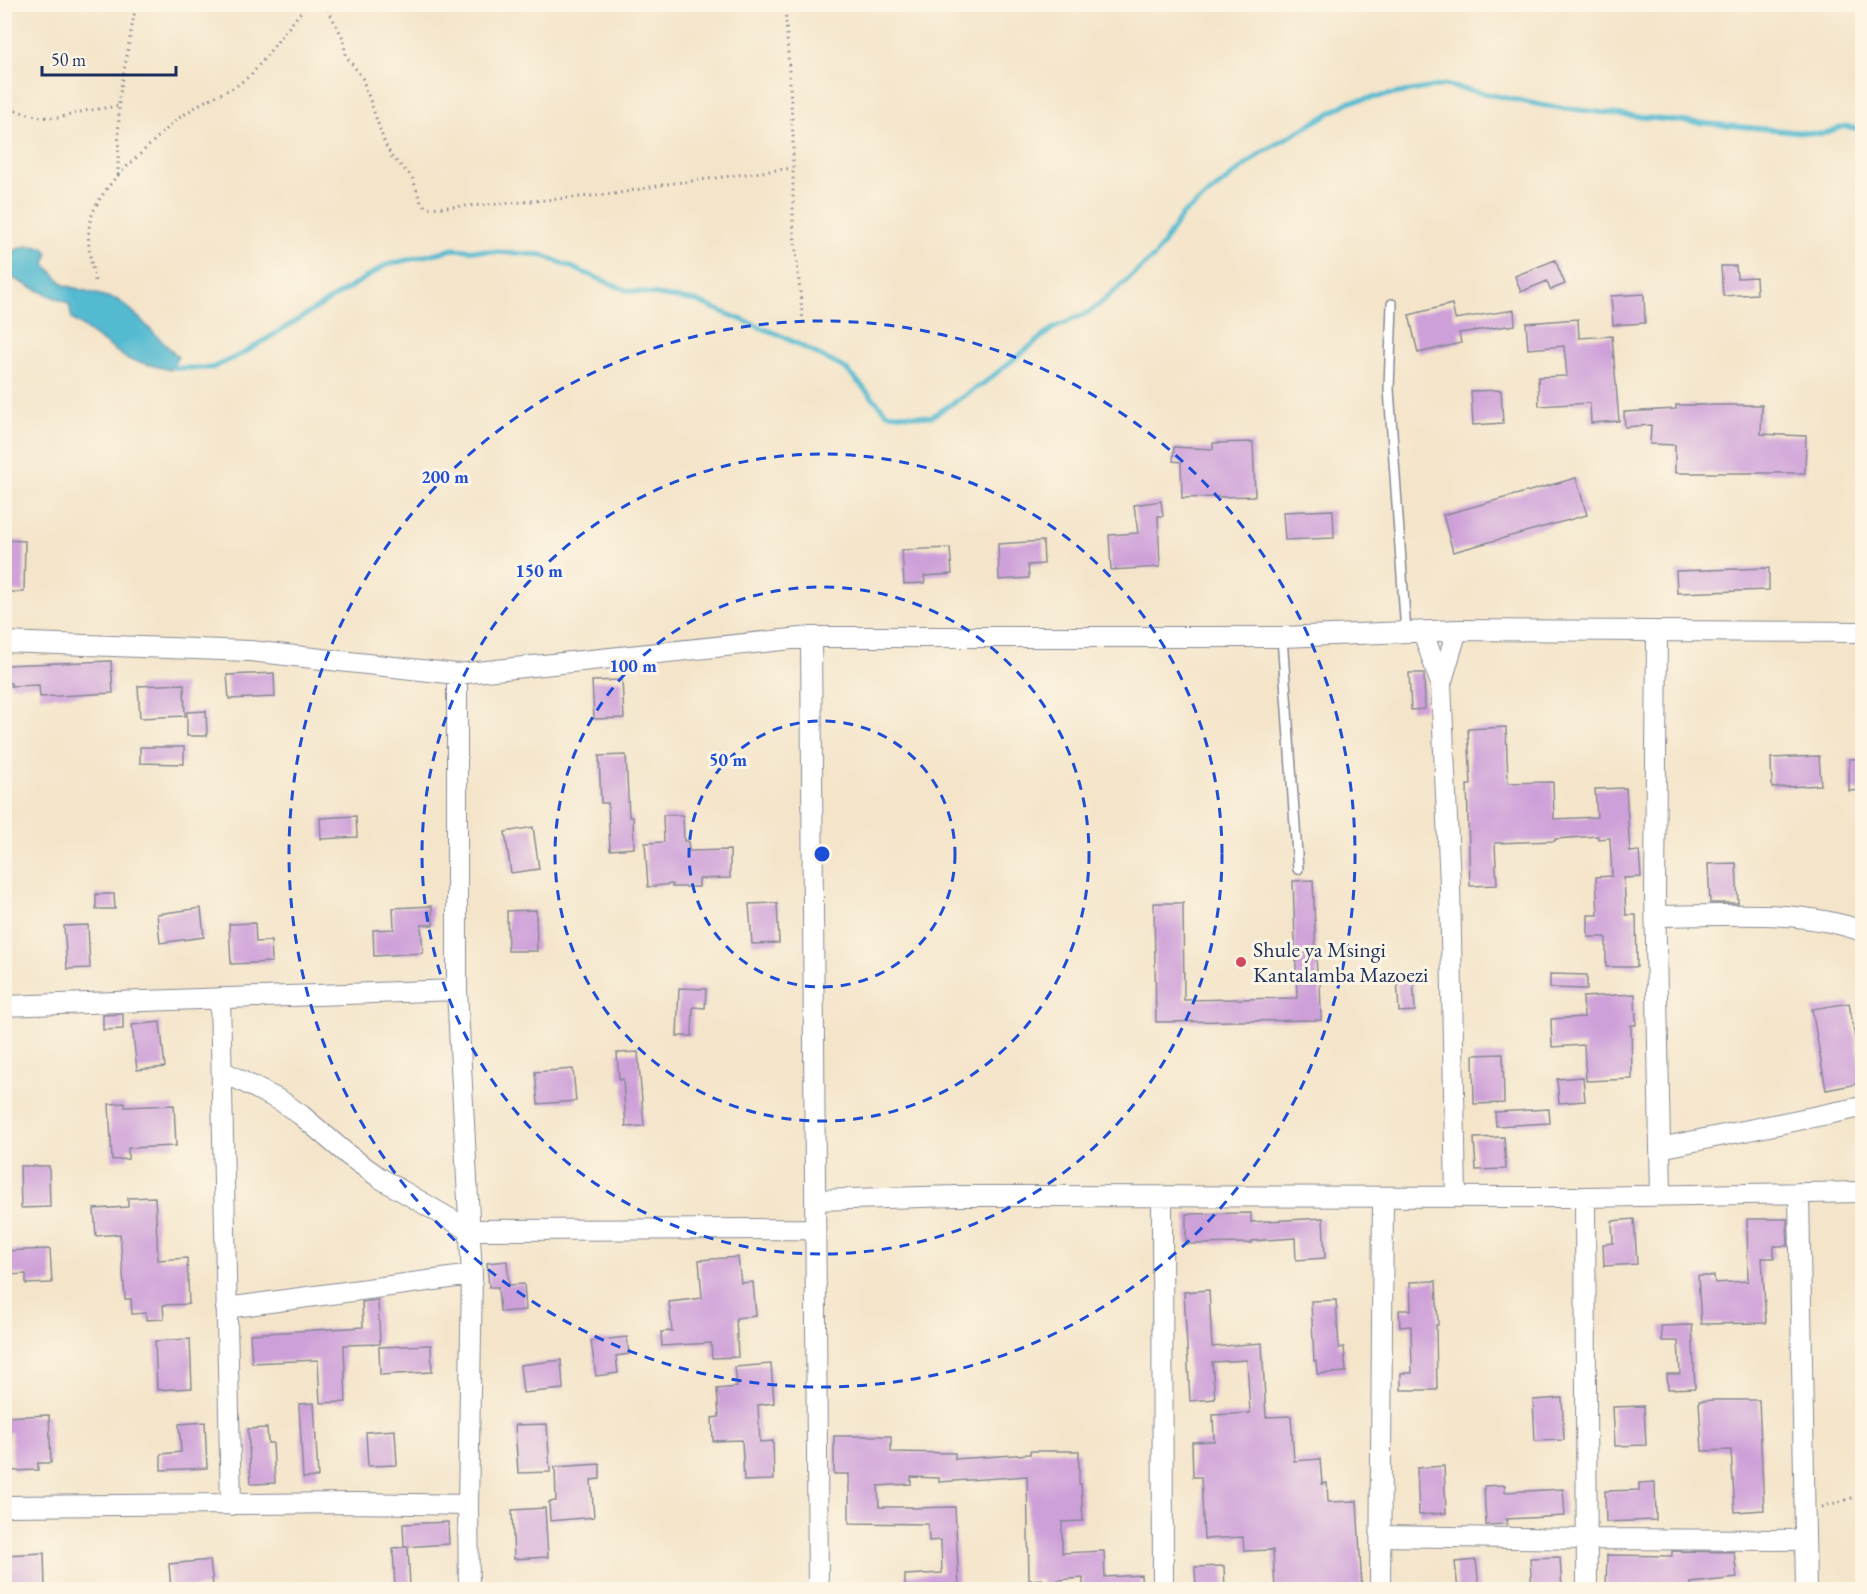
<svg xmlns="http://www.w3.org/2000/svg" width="1867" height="1594" font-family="'EB Garamond',serif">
  <rect width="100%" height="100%" fill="#fcf5e5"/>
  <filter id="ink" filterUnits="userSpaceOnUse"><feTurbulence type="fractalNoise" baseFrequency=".0167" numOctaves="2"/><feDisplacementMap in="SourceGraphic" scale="12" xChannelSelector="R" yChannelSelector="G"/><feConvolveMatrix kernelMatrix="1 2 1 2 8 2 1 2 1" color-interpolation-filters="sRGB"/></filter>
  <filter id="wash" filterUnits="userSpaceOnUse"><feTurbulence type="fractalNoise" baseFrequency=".008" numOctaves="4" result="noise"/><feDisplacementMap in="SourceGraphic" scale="24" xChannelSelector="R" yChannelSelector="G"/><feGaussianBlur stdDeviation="1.35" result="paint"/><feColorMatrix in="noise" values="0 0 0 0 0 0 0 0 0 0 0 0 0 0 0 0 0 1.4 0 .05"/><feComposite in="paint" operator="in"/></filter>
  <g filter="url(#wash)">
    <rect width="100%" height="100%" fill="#f4e5ca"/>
    <!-- water -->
    <path fill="#52bad0" stroke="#367497" stroke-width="1.5" d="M27,246L43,247L48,253L45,264L64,285L118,300L131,310L178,357L170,370L127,359L72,319L69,304C47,294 25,286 5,273V254Z"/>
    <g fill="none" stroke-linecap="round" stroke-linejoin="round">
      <!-- stream -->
      <path stroke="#52bad0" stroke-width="5" d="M168,362L176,368H212L244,353L386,265L454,249L542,255L626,290L696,301L784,337L846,369L887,413L931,417L984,383L1052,329L1091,311L1155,256L1182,215L1261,153L1349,102L1444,85L1546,106L1658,119L1822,134L1845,126L1862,130"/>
    </g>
    <g id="blocks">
      <!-- building -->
      <path fill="#cea0d9" d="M1555,260L1565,284L1550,290L1547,281L1521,292L1515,276Z
        M1721,266H1736L1737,278L1756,277L1757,294L1723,296Z
        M1644,294L1645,323L1613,325L1611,296Z
        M1452,304L1455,319L1514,310L1515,325L1459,333L1461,343L1418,353L1409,315Z
        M1578,319L1579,338L1612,336L1619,421L1591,423L1590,403L1539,406L1538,377L1567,376L1564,346L1528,349L1526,323Z
        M1501,390L1503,423L1473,425L1471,391Z
        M1676,405H1762L1761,434L1806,436L1805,473H1675V445L1650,444L1651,425L1625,427L1624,412L1676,409Z
        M1253,442L1255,496L1182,498L1181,462L1173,461L1174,447L1213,449V443Z
        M1576,478L1587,515L1453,552L1443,515Z
        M1161,501L1163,516H1158L1160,567L1111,570L1109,535L1138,533L1134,505Z
        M1333,510L1334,538L1285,540L1283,512Z
        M4,540L25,541L24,592H4Z
        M1043,541L1044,564L1028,565L1029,578L999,580L998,544Z
        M950,548L952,574L924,576L925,583L904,584L902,550Z
        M1769,568V590L1677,593L1676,571Z
        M111,661L113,693L40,697L39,685L11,686V683H4V665Z
        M274,673L275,697L229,699L227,675Z
        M1409,673H1424L1425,709L1411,710Z
        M622,680L624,718L594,719L592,681Z
        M184,684L185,716L140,718L138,686Z
        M206,711L207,736H187V712Z
        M1506,727L1508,783L1553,782L1554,819L1597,817L1595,789L1626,788L1630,852L1639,851L1641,877L1624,878L1626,915H1636L1637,967H1606V937H1588V915H1598L1596,877L1612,876L1610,838L1598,839V836L1555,839V841L1495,843L1497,885L1470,886L1467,785H1471L1468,729Z
        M140,747H184V764L140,763Z
        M626,755L629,817H633L634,848L610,850L608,803H601L599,756Z
        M1819,756L1821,785L1772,788L1771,758Z
        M1849,759H1863V790L1849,791Z
        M663,815H683L684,841H688L689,851L730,850V878L699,879V887H672V884L648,887L645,843L664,842Z
        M356,816L357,837L321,839L320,818Z
        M533,827L539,869L511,873L505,832Z
        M1736,863L1738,903H1710L1708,864Z
        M1313,880L1317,977H1320L1321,1020L1156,1022L1154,903H1183L1184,1000L1297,998L1293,881Z
        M96,894H114L115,909H96Z
        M777,903L779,943L752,944L749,904Z
        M432,906L433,925H421L423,953L374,956L373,930L394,929L393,908Z
        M201,908L204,937L160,943L157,914Z
        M536,910L537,951H508L507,911Z
        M255,923L256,942L271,941L272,962L231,964L229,924Z
        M88,925L90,968L67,969L64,926Z
        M1550,974L1587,975V989L1550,988Z
        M1413,977L1415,1011L1399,1012L1397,978Z
        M679,988L706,989L705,1008L693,1007L692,1036H677Z
        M1635,994L1636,1025H1631L1632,1079L1586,1081L1584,1045L1552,1047L1551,1019L1584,1017L1583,997Z
        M1849,1003L1863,1083L1826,1090L1812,1009Z
        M123,1014V1029L103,1030V1015Z
        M160,1022L165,1067L137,1070L132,1025Z
        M638,1052L644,1126L626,1127L623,1079L619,1080L617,1053Z
        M1503,1054L1504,1103L1474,1104L1473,1055Z
        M573,1069L576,1101L538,1104L535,1072Z
        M1583,1077L1585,1101L1559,1103L1557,1079Z
        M125,1103V1107L174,1105L176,1146L128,1148V1159L112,1160L109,1104Z
        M1549,1109L1550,1123L1496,1126L1495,1112Z
        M1504,1137L1506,1169L1476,1170L1474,1138Z
        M20,1166H49L50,1207L21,1208Z
        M155,1197L158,1260L187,1258L189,1304L163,1305L164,1319L146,1320V1313L132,1314L131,1299H125L120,1234L96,1236L94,1209L128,1207V1198Z
        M1251,1213V1222L1323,1218L1325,1258L1296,1260L1295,1238L1252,1241V1243L1186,1244V1214Z
        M1634,1219L1637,1264L1604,1266L1603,1244L1613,1243L1612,1221Z
        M1747,1219H1787L1788,1246H1774V1258H1762L1766,1323L1701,1324L1698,1276H1714L1715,1283L1748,1281Z
        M50,1249L52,1283L26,1284V1274L4,1275V1251Z
        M738,1257L741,1283L753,1282L756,1316L736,1318L738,1357L712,1358L711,1343L662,1346L661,1332L672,1331L669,1302L702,1298L699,1260Z
        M507,1261L509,1285L524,1284L526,1310L500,1312L498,1287H489L487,1263Z
        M1436,1281L1438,1325H1436L1437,1390H1401V1373H1412L1411,1326L1400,1327L1399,1310H1411L1410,1282Z
        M1209,1290L1212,1347L1262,1343L1266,1417L1291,1416L1294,1461L1320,1459L1322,1484L1327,1483L1328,1502L1357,1501L1362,1590H1275L1273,1550L1244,1551L1243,1537L1204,1539L1201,1477H1193L1192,1442L1214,1441L1213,1415L1250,1413L1247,1360L1212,1362L1215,1399L1190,1401L1184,1292Z
        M378,1300L380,1344L344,1345L346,1402L320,1403L318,1360L252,1363L250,1334L363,1327L362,1302Z
        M1336,1300L1339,1348L1344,1347L1346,1372L1317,1374L1316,1361H1314L1311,1301Z
        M1692,1325L1695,1388L1668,1389L1667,1374H1680L1678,1341H1662L1661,1326Z
        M627,1337L629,1354L616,1356L618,1373L596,1376L591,1341Z
        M190,1339L192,1388L157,1390L155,1341Z
        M431,1345L432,1372L380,1375L379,1347Z
        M561,1360L563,1389L523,1393L520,1365Z
        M771,1364L774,1403L758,1405L760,1442L773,1441L774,1480L744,1481L742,1440L713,1441L712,1418L719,1417L717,1389L737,1387L735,1367Z
        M1562,1398L1564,1440L1535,1441L1533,1400Z
        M1714,1400H1759L1764,1510L1735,1512L1731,1450L1702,1451L1699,1401Z
        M314,1403L318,1477L303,1478L299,1404Z
        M1644,1406L1646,1445L1615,1446L1613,1407Z
        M49,1415L51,1463H38V1470L13,1471L11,1432H4V1417Z
        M205,1422L207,1468L161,1470V1454L181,1452L179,1424Z
        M547,1424L550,1472L518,1473L515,1425Z
        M267,1428L268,1443H273L275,1483L251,1484L248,1429Z
        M395,1430L397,1465L368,1466L366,1432Z
        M834,1436H891V1452L955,1453V1459L1030,1454V1451H1079V1484H1081L1083,1521L1062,1522V1553L1104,1551L1105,1577L1141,1575L1142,1590H1083V1578L1058,1580L1059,1590H1042V1579L1029,1580L1027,1476L939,1482V1478L911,1477V1484L878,1486L879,1507H912V1508L955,1507L959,1590H905V1575L942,1573L941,1540L929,1541L928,1524L849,1523V1474H834Z
        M600,1464V1479L591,1480L594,1517L550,1521L549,1502L556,1501L555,1467Z
        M1444,1466L1446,1513L1419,1515L1417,1468Z
        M1655,1482L1656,1520L1606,1522L1605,1491L1639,1490V1483Z
        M1505,1485V1492L1563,1489L1565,1516L1506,1519L1507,1524L1486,1525L1484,1486Z
        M545,1508L548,1557L514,1559L512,1510Z
        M448,1522L449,1544L404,1547L403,1524Z
        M408,1547L410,1587L395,1588L393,1548Z
        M1672,1551L1734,1552L1737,1578L1691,1583V1590H1606L1607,1555L1672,1556Z
        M44,1553L45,1587L4,1589V1555Z
        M1560,1557L1562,1590H1532L1530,1558Z
        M210,1560L213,1586L171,1590L169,1564Z
        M1476,1560L1479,1588L1458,1590L1455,1562Z
        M1224,1566L1225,1590H1196L1195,1567Z"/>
    </g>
  </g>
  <g filter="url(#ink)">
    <use href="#blocks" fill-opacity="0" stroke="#888a94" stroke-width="1.5"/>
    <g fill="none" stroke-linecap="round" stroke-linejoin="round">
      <!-- service casing -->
      <g stroke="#888a94" stroke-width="12">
        <path id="service" d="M1392,304L1389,389L1406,633
          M1282,637L1298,869"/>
      </g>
      <!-- minor casing -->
      <g stroke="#888a94" stroke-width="22">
        <path id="minor" d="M1423,632L1441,684
          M1657,632L1655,895L1661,1195
          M811,637L818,1590
          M4,642L250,651L457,674L811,637H1282L1457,630L1862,632
          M457,674V990L472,1275L468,1505L469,1590
          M1656,916C1724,916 1797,908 1862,931
          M220,998L231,1505
          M4,1006L457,990
          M222,1071L281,1101L301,1115L348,1155L380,1178L469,1230L814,1229
          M1660,1148L1862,1107
          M1799,1193L1806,1590
          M1162,1197L1163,1590
          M1456,1197L1450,885L1441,684L1457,630
          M1585,1197L1587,1590
          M815,1200L957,1196L1585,1197L1862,1192
          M226,1308L472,1275
          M4,1506L355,1503L468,1505
          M1380,1536L1587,1539L1805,1540
          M1380,1590L1383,1198"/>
      </g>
      <!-- path -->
      <path stroke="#888a94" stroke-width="3" stroke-dasharray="1.5 4.5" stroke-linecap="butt" d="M325,4L343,38L346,56L362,77L385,144L392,157L412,177L421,202L427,208L487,205L614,194L667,184L793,168
        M785,4L793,136V222L803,322
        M4,108L41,117L59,118L84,111L119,106
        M118,175L176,120L203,102L235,87L252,74L307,4
        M95,281C84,232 84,214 118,175L119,99L136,4
        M1822,1507L1862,1495"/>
      <!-- service -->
      <use href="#service" stroke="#fff" stroke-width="9"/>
      <!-- minor -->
      <use href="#minor" stroke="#fff" stroke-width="20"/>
    </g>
  </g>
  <!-- distance rings -->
  <g fill="none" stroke="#1d4ed8" stroke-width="3" stroke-dasharray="10 8">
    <circle cx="822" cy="854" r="133"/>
    <circle cx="822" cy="854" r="267"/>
    <circle cx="822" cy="854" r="400"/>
    <circle cx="822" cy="854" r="533"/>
  </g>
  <!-- markers -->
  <circle fill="#d1495b" stroke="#fcf5e5" stroke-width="2" cx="1241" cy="962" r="6"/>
  <g text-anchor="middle" stroke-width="6" stroke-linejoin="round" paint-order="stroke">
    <!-- poi labels -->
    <g font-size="22" fill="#1b2f5e" stroke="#fcf5e5" text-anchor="start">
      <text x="1253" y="957">Shule ya Msingi<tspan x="1253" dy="25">Kantalamba Mazoezi</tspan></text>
    </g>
  </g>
  <circle cx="822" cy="854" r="9" fill="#1d4ed8" stroke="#fcf5e5" stroke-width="3"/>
  <g font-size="18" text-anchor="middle" font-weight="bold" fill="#1d4ed8" stroke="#fcf5e5" stroke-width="6" stroke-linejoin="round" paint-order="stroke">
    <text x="445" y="483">200 m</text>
    <text x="539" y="577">150 m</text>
    <text x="633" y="672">100 m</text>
    <text x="728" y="766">50 m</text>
  </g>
  <!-- margin -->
  <rect width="1867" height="1594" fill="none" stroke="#fcf5e5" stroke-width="24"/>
  <!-- scale -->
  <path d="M42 66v9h134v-9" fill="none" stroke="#1b2f5e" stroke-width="3"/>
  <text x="51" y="66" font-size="18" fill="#1b2f5e" stroke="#fcf5e5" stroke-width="4.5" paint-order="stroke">50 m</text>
</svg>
